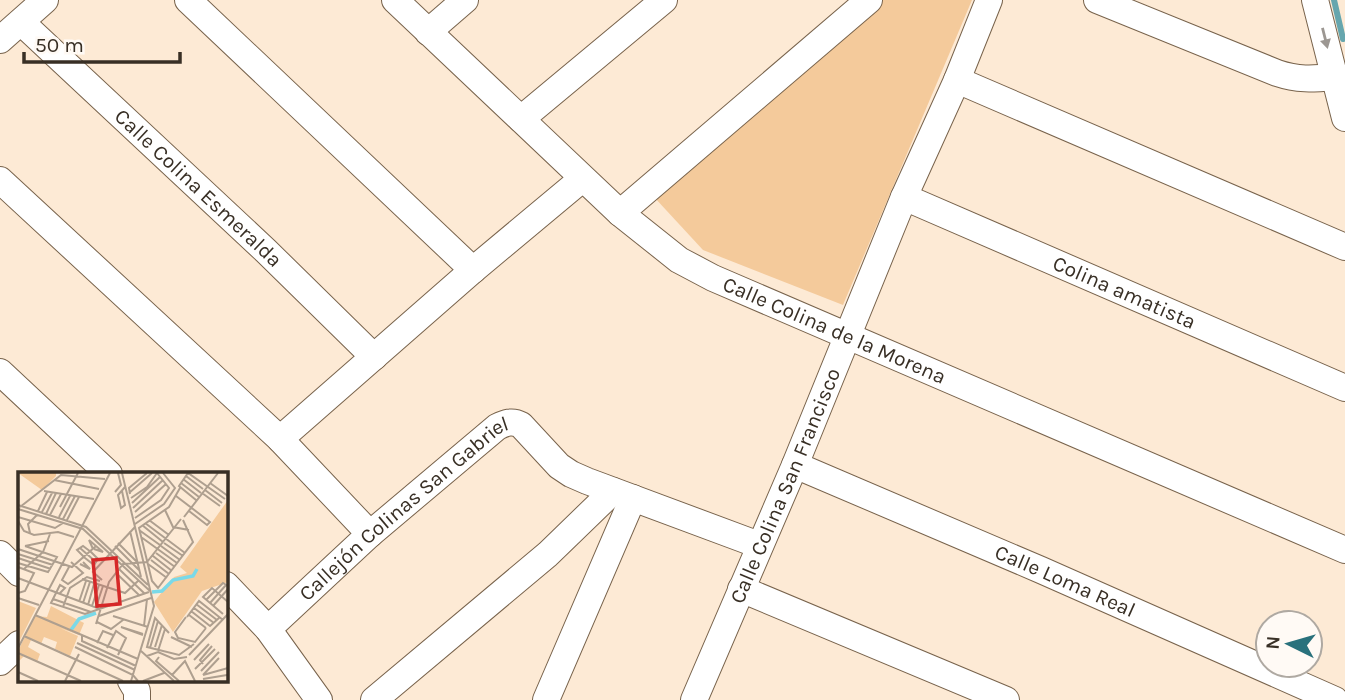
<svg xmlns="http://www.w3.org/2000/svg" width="1345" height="700" font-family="Karla,sans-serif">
  <rect width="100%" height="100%" fill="#fdead5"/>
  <!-- green -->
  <path fill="#f4ca9b" d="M883,0H972L843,305L703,250L654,197Z"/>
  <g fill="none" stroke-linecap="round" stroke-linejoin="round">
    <!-- stream -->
    <path stroke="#66a6ae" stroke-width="6" d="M1334,0L1343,39"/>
    <!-- minor casing -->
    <g stroke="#78634c" stroke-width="28">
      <g id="minor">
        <path d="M188,0L473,270"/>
        <path id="s1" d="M395,0L620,213L679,260L713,278L1345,550"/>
        <path d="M1097,0L1277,73C1298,80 1312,79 1334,77"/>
        <path d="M1315,0L1345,118"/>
        <path id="s2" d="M21,22L266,251L374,357"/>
        <path d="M428,32L465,0"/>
        <path d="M0,40L45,0"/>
        <path d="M957,80L1345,247"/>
        <path d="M521,119L664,0"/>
        <path d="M0,180L280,439L370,534"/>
        <path id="s3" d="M904,197L1345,388"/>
        <path d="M620,213L869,0"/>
        <path d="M0,372L109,474"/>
        <path d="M280,439L473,270L582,179"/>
        <path id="s4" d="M795,465L1041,570L1335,700"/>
        <path d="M0,554L19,573"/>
        <path d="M226,585L268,629L319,700"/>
        <path d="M741,589L1006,700"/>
        <path id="s5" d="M268,629L370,534L497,427C505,423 512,420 521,425L559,466L571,474L587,481L759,545"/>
        <path d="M0,662L19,644"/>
        <path d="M131,681L137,691V700"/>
        <path d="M374,700L548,554L613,491"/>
        <path d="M546,700L633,498"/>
        <path id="s6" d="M694,700L795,465L904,197L957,80L989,0"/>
      </g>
    </g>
    <!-- minor -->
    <use href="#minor" stroke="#fff" stroke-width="26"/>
  </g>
  <!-- one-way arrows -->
  <defs><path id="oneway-solid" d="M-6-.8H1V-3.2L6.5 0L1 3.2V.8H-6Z" transform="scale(1.75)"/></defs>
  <use fill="#9c9792" href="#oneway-solid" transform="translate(1325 38) rotate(76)"/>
  <g text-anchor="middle" stroke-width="5" stroke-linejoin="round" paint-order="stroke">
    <!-- street labels -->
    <g font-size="21" fill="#382f25" stroke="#fffaf5">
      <text dy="7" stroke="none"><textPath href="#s2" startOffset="243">Calle Colina Esmeralda</textPath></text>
      <text dy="7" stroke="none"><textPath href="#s3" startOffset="240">Colina amatista</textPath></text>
      <text dy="7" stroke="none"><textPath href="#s1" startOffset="556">Calle Colina de la Morena</textPath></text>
      <text dy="7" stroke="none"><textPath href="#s6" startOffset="233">Calle Colina San Francisco</textPath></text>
      <text dy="7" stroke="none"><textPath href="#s5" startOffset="182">Callejón Colinas San Gabriel</textPath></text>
      <text dy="7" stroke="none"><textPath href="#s4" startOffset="294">Calle Loma Real</textPath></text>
    </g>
  </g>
  <!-- overview -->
  <g transform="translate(18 472)">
    <rect width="210" height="210" fill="#fdead5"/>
    <path d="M0,1H38V4L24,18ZM210,28V110L184,119L155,160L136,130L156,105L169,101L162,95ZM0,129L18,136L0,172ZM33,134L66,151L61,163L42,156L60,164L52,184L37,177L39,170L26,165L23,172L13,168L10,175L22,182L19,190L6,184L0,190V179L17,144L29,145Z" fill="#f4ca9b"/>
    <path fill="none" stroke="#7ad9e8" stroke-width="3.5" d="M134,120L144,119L155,108L175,104L179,97M53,158L61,147L78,141"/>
    <path fill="none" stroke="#ae9f8f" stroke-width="2" d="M104,1L136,134L113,209M168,4L185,17M165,7L183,21M36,8L81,17M163,11L181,25M192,11L210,24M162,16L151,35L121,56L134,109L140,116L175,70L165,48M187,18L204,31M26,19L76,27M104,19L107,33L103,36L100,23L107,15M97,20L103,13L100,1M111,21L134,1M184,21L202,34M112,22L111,16L129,1M158,24L192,50L189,53L171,39M113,26L129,15L139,1M178,28L161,14L170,1L207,27M114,31L142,5M0,33L68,55L130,113M2,35L43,3L87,7M42,35L60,1M115,36L145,8M0,37L65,57L132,119M147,38L155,55L171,58M20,39L29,20M24,40L34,21M117,40L148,12M28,42L38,21M32,43L43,22M0,45L37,56L45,51M41,45L52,24M166,45L200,1M117,46L143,28L151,16L139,1M45,47L57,24M49,48L61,25M131,48L151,63M0,49L6,59L16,63L40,60L56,65M127,51L167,81M117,52L146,32L157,16L145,1M124,53L145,70M121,58L142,73M112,59L123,105M12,61L10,52L19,43M123,65L159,91M100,71L119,90M146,71L165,84M7,74L31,69M97,74L121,98M143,74L162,88M62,76L78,90M0,77L54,95L78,74M75,77L71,68L85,80L76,77M138,81L157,95M0,82L35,93M135,84L154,99M0,86L33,97M67,86L59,78L65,74L73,80M67,86L76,93L80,87L73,80M133,88L151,102M0,91L30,100L39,85L7,74M62,92L72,97L65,90M130,92L149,106M0,95L16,101L7,119L0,121M51,95L44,108L50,112L65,101L53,90M6,97L25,80L32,62M101,97L127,122M98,101L122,124M0,106L82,137M64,107L107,121L120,109M84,108L75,100L117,55M42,121L47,116L42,113L33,131L67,142L131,120M0,126L21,133M35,127L73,140M188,128L205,111L210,114M61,130L68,109M65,131L72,110M192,131L208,113M178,132L199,148M70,133L76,112M74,134L81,113M195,134L210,117M45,135L52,116L69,105L82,109M78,135L85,114M176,136L196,151M173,139L192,154L201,146M205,142L185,125L194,116L210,130M17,143L120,187M171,143L188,156M81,144L133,126M95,144L130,155M168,145L157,160L160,166L177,170L188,156M169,145L181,129L205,148M79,150L93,157L105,148M78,152L91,110L105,92L129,90L163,47M126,154L129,127M151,161L137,146L129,175L161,183L176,172M125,163L103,155L125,162M6,164L105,209M64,164V169L118,194M153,165L174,175M59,171L117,198M79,171L85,159L95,163M57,175L115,203L120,209M137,175L144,153M0,176L92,1M89,176L98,159L108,166L100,183M132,176L140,149M123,179L156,209M140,179L147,157M0,181L63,209M171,183L210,142M129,184L140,180L156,187L169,185M141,185L138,189L161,209M176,188L191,172M185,192L182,188L194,174M177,197L197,177M183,199L201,180M0,200L20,209M154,203L167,189L177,209M185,203L210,196M185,203L201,186M185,207L209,203M47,209L61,182M125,209L146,201"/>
    <path fill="#d62828" fill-opacity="0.15" stroke="#d62828" stroke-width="3.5" d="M98,86L102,132L79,134L75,88Z"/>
    <rect width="210" height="210" fill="none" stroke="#382f25" stroke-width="3.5"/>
  </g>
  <!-- north arrow -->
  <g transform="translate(1289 644) rotate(275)"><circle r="33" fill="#fffaf5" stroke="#afa9a2" stroke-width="2"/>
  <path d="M0-5L12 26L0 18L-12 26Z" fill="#29717c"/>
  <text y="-10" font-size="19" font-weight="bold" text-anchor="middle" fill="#382f25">N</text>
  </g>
  <!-- scale -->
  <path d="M24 52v10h156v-10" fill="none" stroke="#382f25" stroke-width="3.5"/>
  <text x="35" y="52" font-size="21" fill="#382f25" stroke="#fffaf5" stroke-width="5" paint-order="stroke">50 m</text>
</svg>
